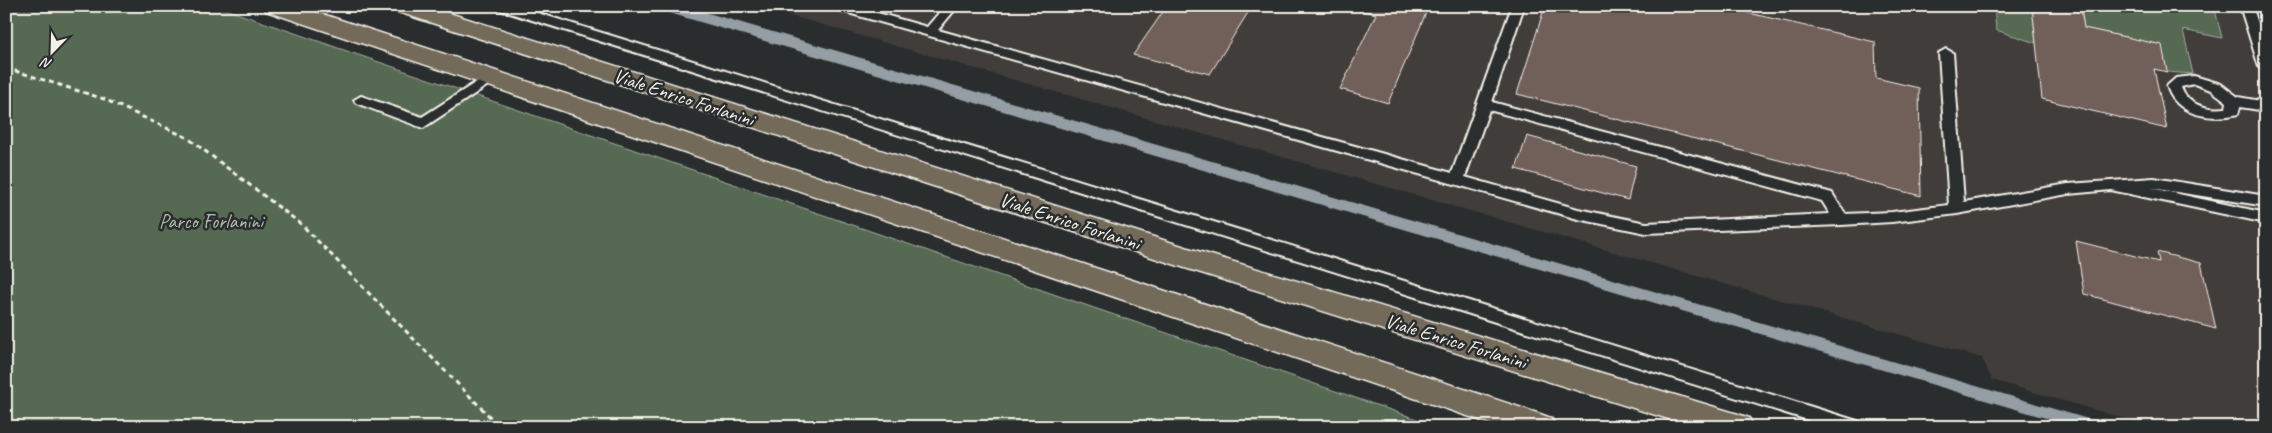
<svg xmlns="http://www.w3.org/2000/svg" width="2272" height="433" font-family="Caveat,sans-serif">
  <rect width="100%" height="100%" fill="#2a2d2e"/>
  <filter id="ink" filterUnits="userSpaceOnUse"><feTurbulence type="fractalNoise" baseFrequency=".02" numOctaves="2"/><feDisplacementMap in="SourceGraphic" scale="10" xChannelSelector="R" yChannelSelector="G"/><feConvolveMatrix kernelMatrix="1 2 1 2 8 2 1 2 1" color-interpolation-filters="sRGB"/></filter>
  <g filter="url(#ink)">
    <!-- built -->
    <path fill="#3f3c3b" d="M757,6H2266V427H2153L1992,380L1982,358Z"/>
    <!-- green -->
    <path fill="#556953" stroke="#a4ad9e" d="M6,6H216L1440,427H6Z
      M1994,6H2032L2036,43L1996,30Z
      M2073,6H2214L2222,38L2183,30L2193,74L2167,72L2161,45L2084,28L2081,8Z"/>
    <g fill="none" stroke-linecap="round" stroke-linejoin="round">
      <!-- stream -->
      <path stroke="#949ea4" stroke-width="11" d="M665,6L2096,427"/>
    </g>
    <!-- building -->
    <path fill="#715f5a" stroke="#f4f1e8" d="M1167,6H1252L1210,74L1133,55Z
      M1343,6H1429L1388,103L1340,89L1376,14Z
      M1545,6H1718L1875,42L1876,78L1919,88L1921,196L1517,94Z
      M2032,6H2068L2081,9L2084,28L2162,45L2167,72L2154,69L2167,129L2042,99Z
      M1527,136L1636,166L1628,200L1516,169Z
      M2076,241L2159,262L2157,252L2201,263L2216,329L2084,294Z"/>
    <g fill="none" stroke-linecap="round" stroke-linejoin="round">
      <!-- service casing -->
      <g stroke="#f4f1e8" stroke-width="4">
        <path id="service" d="M495,6H515L1854,420L1860,422L1863,427H1830L497,9Z
          M832,6H853L927,27L945,6H958L938,30L1452,173L1512,6H1524L1492,102L1832,193L1845,214L1892,212L1949,205L1939,53L1946,49L1953,53L1964,202L2068,184L2154,178L2266,196V206L2151,188L2266,213V223L2111,190L2068,194L1957,214L1892,222L1841,225L1646,233L1578,219L834,9ZM1489,110L1822,201L1830,214L1646,223L1578,209L1465,177Z
          M2240,6H2252L2266,46V71L2259,67Z
          M489,74L494,75L496,78L494,81L423,128L356,103L354,100L361,96L422,117Z
          M2194,76L2221,84L2238,97L2266,102V111L2240,107L2238,114C2211,121 2176,116 2167,86L2176,78ZM2194,84L2211,90L2227,102L2226,108C2209,110 2187,106 2181,87Z"/>
      </g>
      <!-- primary casing -->
      <g stroke="#f4f1e8" stroke-width="3">
        <path id="primary" d="M263,6H298L1540,414L1551,418L1556,427H1500L266,11Z
          M392,6H427L1201,252L1738,414L1749,418L1754,427H1694L1185,268L395,11Z"/>
      </g>
      <!-- path -->
      <path stroke="#f4f1e8" stroke-width="3" stroke-dasharray="5 4" stroke-linecap="butt" d="M6,68L104,99L188,138L301,224L500,427"/>
      <!-- service -->
      <use href="#service" fill="#2a2d2e" fill-rule="evenodd"/>
      <!-- primary -->
      <use href="#primary" fill="#736b5a" fill-rule="evenodd"/>
    </g>
  </g>
  <g text-anchor="middle" stroke-width="5" stroke-linejoin="round" paint-order="stroke">
    <!-- street labels -->
    <g font-size="20" fill="#f4f1e8" stroke="#2a2d2e">
      <text transform="translate(684 97) rotate(18)" y="7">Viale Enrico Forlanini</text>
      <text transform="translate(1070 221) rotate(18)" y="7">Viale Enrico Forlanini</text>
      <text transform="translate(1456 341) rotate(17)" y="7">Viale Enrico Forlanini</text>
    </g>
    <!-- park labels -->
    <g font-size="20" fill="#b4bbac" stroke="#2a2d2e">
      <text x="211" y="228">Parco Forlanini</text>
    </g>
  </g>
  <!-- margin -->
  <rect width="2272" height="433" fill="none" stroke="#2a2d2e" stroke-width="25"/>
  <rect x="12" y="12" width="2247" height="408" fill="none" stroke="#f4f1e8" stroke-width="2" filter="url(#ink)"/>
  <!-- north arrow -->
  <g transform="translate(52 52) rotate(203)" stroke="#2a2d2e" stroke-width="4" paint-order="stroke">
  <path d="M0-4L9 19L0 12L-9 19Z" fill="#f4f1e8"/>
  <text y="-8" font-size="14" font-weight="bold" text-anchor="middle" fill="#f4f1e8">N</text>
  </g>
</svg>
